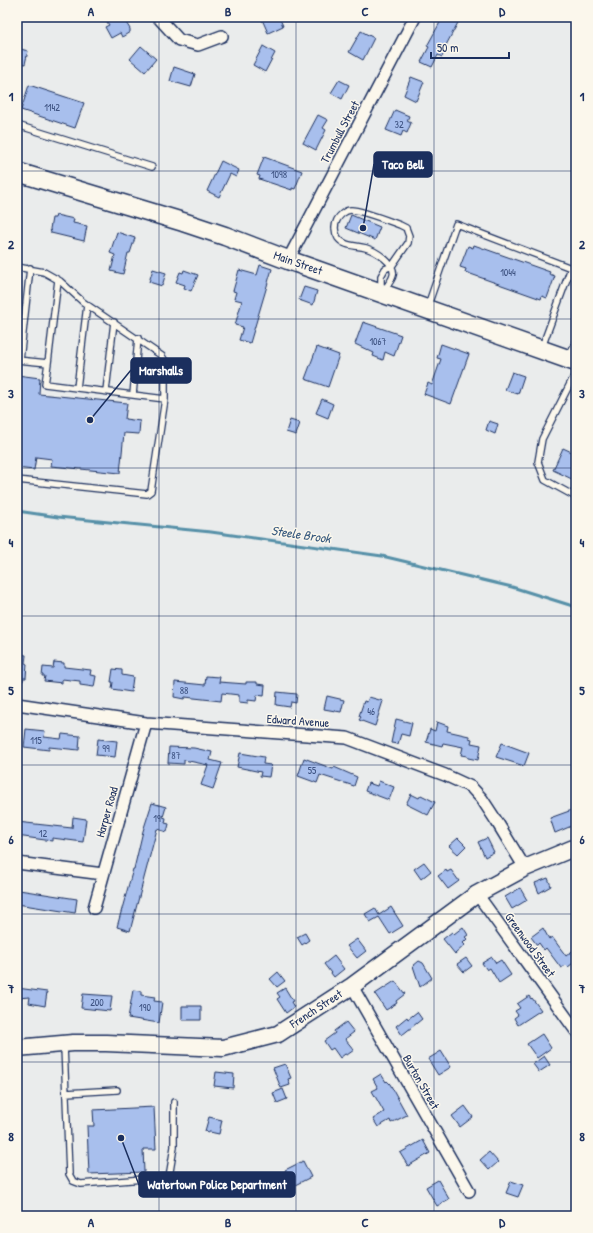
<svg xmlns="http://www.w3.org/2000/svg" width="593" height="1233" font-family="'Patrick Hand',sans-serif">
  <rect width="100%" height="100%" fill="#eaecec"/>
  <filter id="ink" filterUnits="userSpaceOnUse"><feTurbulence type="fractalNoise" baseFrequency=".025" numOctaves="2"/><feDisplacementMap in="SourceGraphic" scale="8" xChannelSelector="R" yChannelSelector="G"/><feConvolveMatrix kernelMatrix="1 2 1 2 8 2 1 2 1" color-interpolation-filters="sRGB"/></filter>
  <g filter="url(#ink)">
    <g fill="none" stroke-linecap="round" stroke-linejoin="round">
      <!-- stream -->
      <path stroke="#5790a8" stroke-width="3" d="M17,511L58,517L211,532L382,556L512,587L576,607"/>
    </g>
    <!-- building -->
    <path fill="#a8bfed" stroke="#1b2f5e" d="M104,17H120L123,22L125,21L130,29V32L122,37L120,33L111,38L105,27L109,25Z
      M261,17H279L283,26L268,33Z
      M443,17H461L445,47L447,48L442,57L438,55L432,67L421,62L429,47L427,46Z
      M361,31L374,38L363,60L349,52Z
      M141,46L156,59L145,72L130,59Z
      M263,46L275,53L265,72L253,65Z
      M17,48L28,51L25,64L17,62Z
      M174,67L195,74L191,87L170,81Z
      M411,77L424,82L416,101L404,95Z
      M339,80L349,85L342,99L331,93Z
      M29,85L84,103L75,128L21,110Z
      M395,110L409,116L407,121L411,123L407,133L403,131L401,136L386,130Z
      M318,115L328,120L323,128L326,130L316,150L303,143Z
      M264,157L302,171L295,189L292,188V190L259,179L260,176L257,175Z
      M221,161L239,170L236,177L230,174L219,197L207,191Z
      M56,215L74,219L73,223L87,226L84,241L51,233L50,229L52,218H55Z
      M351,215L380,227L375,240L346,228Z
      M117,232L135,238L130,253H128L123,274L111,271L115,255L110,253Z
      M474,245L550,272L549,274L555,276L547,298L542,296L541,299L465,272L466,269L460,267L468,246L473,248Z
      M260,265L272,269L250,343L239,340L243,327L235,325L242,301L234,299L236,292L233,291L239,270L257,275Z
      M153,269L166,273L162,286L149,282Z
      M184,270L198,275L191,291L184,288L185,285L176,282L180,272L183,273Z
      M304,287L317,291L313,305L299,300Z
      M363,322L401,335L394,356L385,352L383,360L373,356L374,353L355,344Z
      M441,344L469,354L451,404L424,394L428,383L432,385L441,359L437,358Z
      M317,347L339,355L328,387L305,379Z
      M512,372L524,376L518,394L505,390Z
      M17,375L40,378L39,394L127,403L125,419L140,421L139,434L124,433L120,473L51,466L52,459L36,457L34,470L17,468Z
      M322,399L333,404L328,418L316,413Z
      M290,420L300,423L296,435L286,432Z
      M489,421L498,424L495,434L486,430Z
      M563,448L576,454V481L553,470Z
      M17,654L26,655L25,663L27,664L26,678H23V681H17Z
      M54,662L64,663V667L91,670L90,675L96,676L94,687L80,685V681L62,679V683L44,681L45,676H42L43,667L53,668Z
      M113,669L122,670V675L133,677L131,692L112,689L113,682H111Z
      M206,676L220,677L219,682L246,684V682H257V684L265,685L264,696L257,695L256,701L248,700V703L239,702V695L222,693L221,701L185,697L184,699L174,697L175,682L205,685Z
      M277,692L297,694L296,703L291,702L290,707L276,705Z
      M327,696L344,700L341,712L324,709Z
      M369,697L383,701L375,726L359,720L361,717L359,716L364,701L367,702Z
      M396,719L412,723L409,736L401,734L398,744L391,743Z
      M437,722L448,726L447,731L469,736V738L472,739L471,743L481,745L478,760L468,758L467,756L461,755L463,747L443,743L442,746L426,742L430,729L435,731Z
      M26,729L45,731L44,737L61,739L62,734L80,736L79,750L49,747V750L24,747Z
      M98,739L117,741L115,757L96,755Z
      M502,743L529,753L524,766L496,757Z
      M169,747L194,748L212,752L210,760L222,763L213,789L201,785L208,765L184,760V764L168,763Z
      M240,753L264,757L263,764L271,765L269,777L260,776L261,772L237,767Z
      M304,758L333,769L334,767L357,777L354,786L320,775L317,783L298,776Z
      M379,781L394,787L389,800L365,791L368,783L377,786Z
      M411,794L419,798L421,795L435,802L428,815L406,804Z
      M152,803L166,807L163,817L166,818L165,823L169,824L167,832L157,829L130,931L117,927L133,869H134L143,831Z
      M572,810L576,820V822L573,823L574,825L555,833L550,818Z
      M73,817L86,819L83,842L52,838V841L17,836V822L72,828Z
      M458,838L466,846L458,854L449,846Z
      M487,838L494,852L485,857L478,842Z
      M424,862L431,871L421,879L414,869Z
      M446,870L447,872L451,870L459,881L448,889L438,876Z
      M548,878L551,886L539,893L535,883Z
      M520,888L527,900L512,909L505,897Z
      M19,890L77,899L75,913L17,904Z
      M391,907L403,926L390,934L379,917L370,922L365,914L375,908L379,915Z
      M463,927L468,935L465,937L467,939L463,943L465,945L455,954L443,939L452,932L454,934Z
      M543,928L549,939L552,937L566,956L576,948V961L568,967L566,965L561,968L546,948L544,950L539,943L537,945L531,937Z
      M305,933L309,940L302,945L297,937Z
      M357,939L366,951L357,958L347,946Z
      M334,956L344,969L334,977L324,964Z
      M492,957L496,963L501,960L511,975L499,983L490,968L487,970L482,963Z
      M466,958L472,966L464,972L457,964Z
      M419,961L423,963L432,978L420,987L413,966Z
      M278,972L285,981L277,987L270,979Z
      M395,981L405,994L396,1001L397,1003L386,1010L375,994Z
      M17,988L47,992L45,1006L29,1003L30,997L17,998Z
      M285,988L293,1001L291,1002L294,1007L286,1013L277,999L280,997L277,993Z
      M133,990L141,991V995L155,997L154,1001L162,1002L159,1023L128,1018Z
      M83,994L112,996L110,1011L81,1008Z
      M529,996L531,999L532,998L541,1010L518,1025L514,1018L518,1015L515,1011L520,1008L517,1004Z
      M182,1006H201V1020H182Z
      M417,1012L422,1019L402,1035L396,1026L407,1017L408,1019Z
      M346,1022L354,1032L345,1039L354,1050L347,1055L345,1054L340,1058L333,1048L330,1050L324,1041L335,1033L334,1031Z
      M542,1034L551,1048L537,1058L527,1044Z
      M441,1051L451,1067L438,1075L428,1059Z
      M544,1056L550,1065L539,1072L533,1064Z
      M285,1064L291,1078L288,1079L290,1085L281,1088L273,1068Z
      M216,1072L234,1074L233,1088L214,1086Z
      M381,1074L386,1082L387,1081L390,1084L407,1115L391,1123L390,1120L378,1127L373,1119L384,1112L372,1091L378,1088L373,1079Z
      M283,1089L287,1099L277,1103L273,1093Z
      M465,1106L473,1117L460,1127L452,1116Z
      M154,1107L156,1149H143L144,1172L89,1174L87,1126H94L93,1110Z
      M209,1117L222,1120L219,1134L205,1131Z
      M423,1140L430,1153L408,1166L400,1153Z
      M489,1152L498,1162L489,1170L480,1160Z
      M303,1161L311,1177L293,1186L285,1170Z
      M438,1180L449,1199L437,1206L426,1187Z
      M511,1181L523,1185L518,1197L506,1193Z"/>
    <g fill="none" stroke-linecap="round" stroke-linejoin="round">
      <!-- lane casing -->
      <g stroke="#1b2f5e" stroke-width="8">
        <path id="lane" d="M17,125L152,167
          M17,267L44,272L60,281L83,302L162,356L165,361V399L151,491L147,494L17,480
          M381,291V276L385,269L392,266L408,243L409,236L406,228L400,225C389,221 361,210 351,210C345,210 339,216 337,220C334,226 335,233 338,238C345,247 356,245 366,248C373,250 379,254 384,258C399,271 394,278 383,291
          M427,308L456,224L571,268L542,347
          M568,357L576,342
          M17,360L48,363L45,384L165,399
          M20,360L30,268
          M48,363L58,280
          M576,372L542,439L538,462L545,480L576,497
          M77,388L87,305
          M106,391L114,322
          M133,395L138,338
          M64,1046L69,1174L73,1181L81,1184L169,1177L174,1147V1102
          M66,1093L117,1090"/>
      </g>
      <!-- street casing -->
      <g stroke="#1b2f5e" stroke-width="14">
        <path id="street" d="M158,17L179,40L198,45L222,36
          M288,260L415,17
          M17,704L146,723L347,738L445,775L471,787L482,799L497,822L525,868
          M17,863L103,874
          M477,894L576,1031
          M94,908L146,723
          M352,986L469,1191"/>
      </g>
      <!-- secondary casing -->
      <g stroke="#1b2f5e" stroke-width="19">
        <path id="secondary" d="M17,1048L73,1043H106L223,1048L278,1034L352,986L477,894L525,868L576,847"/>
      </g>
      <!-- primary casing -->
      <g stroke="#1b2f5e" stroke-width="21">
        <path id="primary" d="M17,172L183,222L225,236L288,260L576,362"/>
      </g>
      <!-- lane -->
      <use href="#lane" stroke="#fbf7ec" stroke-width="5.5"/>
      <!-- street -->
      <use href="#street" stroke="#fbf7ec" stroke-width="11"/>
      <!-- secondary -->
      <use href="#secondary" stroke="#fbf7ec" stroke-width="16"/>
      <!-- primary -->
      <use href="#primary" stroke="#fbf7ec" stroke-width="18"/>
    </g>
  </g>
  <!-- grid -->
  <path fill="none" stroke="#1b2f5e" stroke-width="1" stroke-opacity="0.55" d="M159,17V1216M296,17V1216M434,17V1216M17,171H576M17,319H576M17,468H576M17,616H576M17,765H576M17,914H576M17,1062H576"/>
  <g text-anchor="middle" stroke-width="3" stroke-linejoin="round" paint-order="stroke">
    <!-- number labels -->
    <g font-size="10" fill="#3e5382">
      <text x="52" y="111">1142</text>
      <text x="399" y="128">32</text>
      <text x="279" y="178">1098</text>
      <text x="508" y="276">1044</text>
      <text x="378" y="345">1067</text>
      <text x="184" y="694">88</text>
      <text x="371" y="715">46</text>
      <text x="36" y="744">115</text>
      <text x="106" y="752">99</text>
      <text x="176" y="759">87</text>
      <text x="312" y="774">55</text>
      <text x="157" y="822">19</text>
      <text x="43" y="837">12</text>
      <text x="97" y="1006">200</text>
      <text x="145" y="1011">190</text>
    </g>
    <!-- street labels -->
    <g font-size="12" fill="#1b2f5e" stroke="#fbf7ec">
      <text transform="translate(340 132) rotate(-62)" y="4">Trumbull Street</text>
      <text transform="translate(298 263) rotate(19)" y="4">Main Street</text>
      <text transform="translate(298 721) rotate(4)" y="4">Edward Avenue</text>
      <text transform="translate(107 812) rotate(-74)" y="4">Harper Road</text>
      <text transform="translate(530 945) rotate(54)" y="4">Greenwood Street</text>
      <text transform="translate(316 1009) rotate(-33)" y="4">French Street</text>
      <text transform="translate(421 1082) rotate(60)" y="4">Burton Street</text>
    </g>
    <!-- water labels -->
    <g font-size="13" font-style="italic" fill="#34577d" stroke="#fbf7ec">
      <text transform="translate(301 534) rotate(8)" y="5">Steele Brook</text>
    </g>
  </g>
  <!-- callouts -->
  <path fill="none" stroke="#1b2f5e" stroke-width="1.5" d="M363 228L374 164M90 420L131 370M121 1138L139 1185"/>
  <g fill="#1b2f5e" stroke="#fbf7ec" stroke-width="1.5">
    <circle cx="363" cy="228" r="4"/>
    <circle cx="90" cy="420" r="4"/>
    <circle cx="121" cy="1138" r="4"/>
  </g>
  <g fill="#1b2f5e" stroke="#1b2f5e" stroke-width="1.5">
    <rect x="374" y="152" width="58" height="25" rx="4"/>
    <rect x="131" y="358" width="60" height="25" rx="4"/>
    <rect x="139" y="1172" width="156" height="25" rx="4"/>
  </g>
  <g font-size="13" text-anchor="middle" font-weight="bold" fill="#fff">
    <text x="403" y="169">Taco Bell</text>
    <text x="161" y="375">Marshalls</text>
    <text x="217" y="1189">Watertown Police Department</text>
  </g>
  <!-- margin -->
  <rect width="593" height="1233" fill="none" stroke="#fbf7ec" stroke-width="44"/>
  <!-- scale -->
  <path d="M431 52v6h78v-6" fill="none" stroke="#1b2f5e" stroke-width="2"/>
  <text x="437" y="52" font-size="12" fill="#1b2f5e" stroke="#fbf7ec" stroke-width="3" paint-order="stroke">50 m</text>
  <rect x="22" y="22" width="549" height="1189" fill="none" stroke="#1b2f5e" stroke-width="1.5"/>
  <g font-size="13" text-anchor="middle" font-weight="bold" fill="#1b2f5e">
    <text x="91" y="16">A</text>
    <text x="228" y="16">B</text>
    <text x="365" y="16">C</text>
    <text x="502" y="16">D</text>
    <text x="11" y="101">1</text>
    <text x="582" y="101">1</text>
    <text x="11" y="249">2</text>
    <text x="582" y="249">2</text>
    <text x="11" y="398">3</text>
    <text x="582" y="398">3</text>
    <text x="11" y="547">4</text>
    <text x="582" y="547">4</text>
    <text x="11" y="695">5</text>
    <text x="582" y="695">5</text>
    <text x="11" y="844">6</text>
    <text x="582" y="844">6</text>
    <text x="11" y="993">7</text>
    <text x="582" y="993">7</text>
    <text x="11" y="1141">8</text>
    <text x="582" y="1141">8</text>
    <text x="91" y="1227">A</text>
    <text x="228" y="1227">B</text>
    <text x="365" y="1227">C</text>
    <text x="502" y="1227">D</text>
  </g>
</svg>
